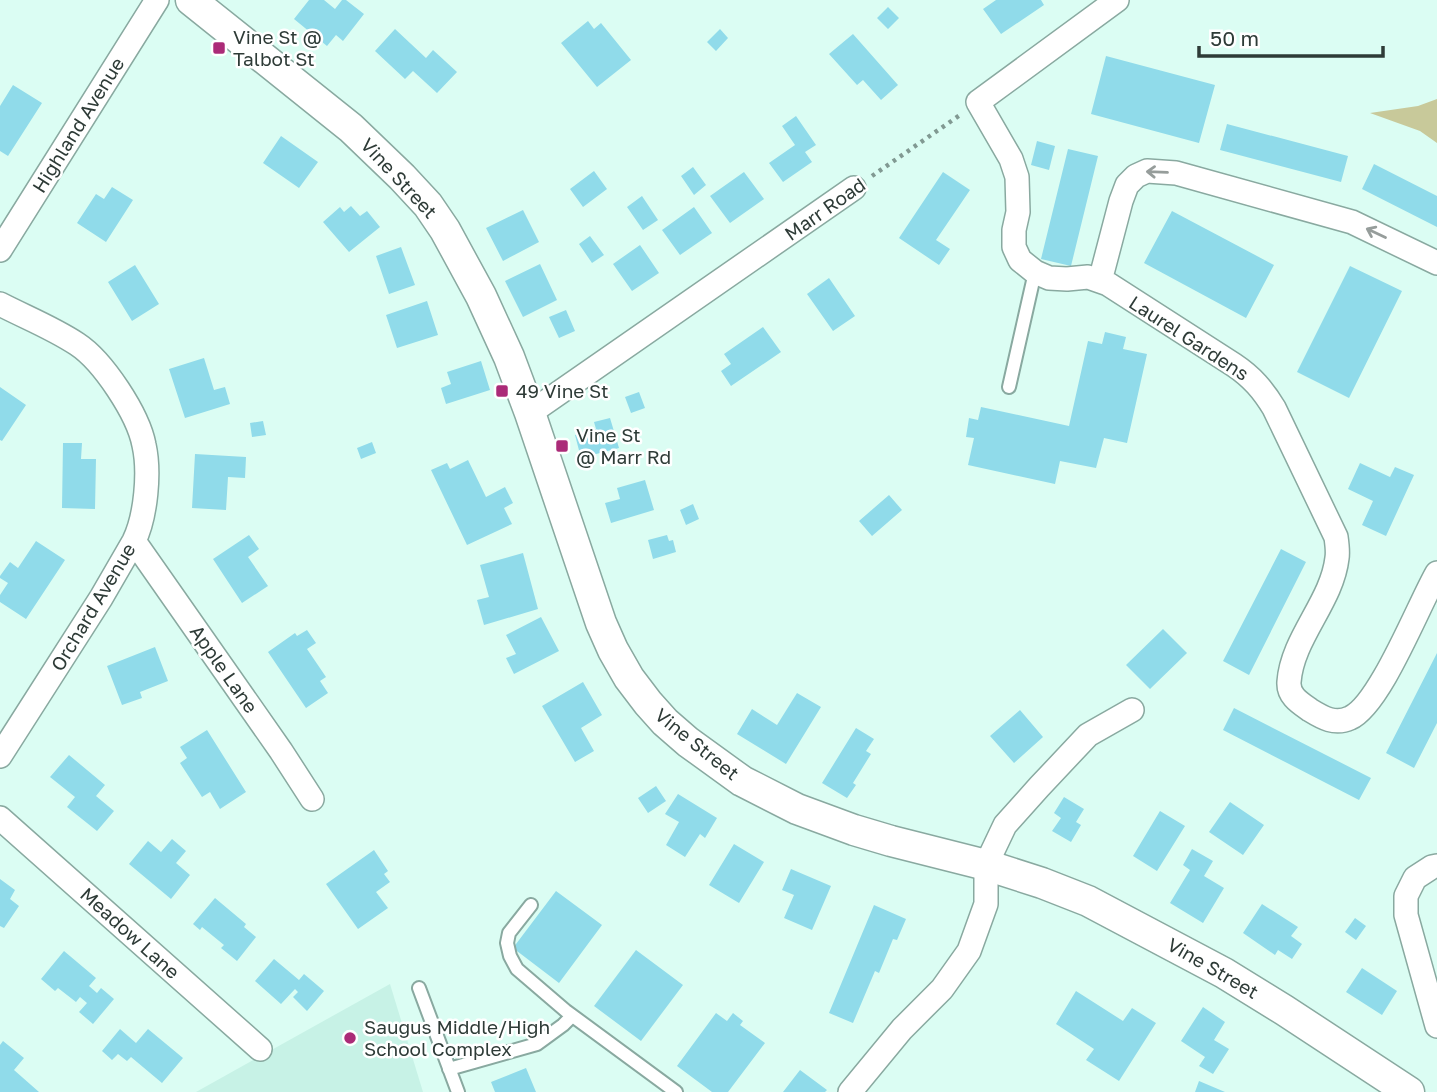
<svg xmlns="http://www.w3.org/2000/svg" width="1437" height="1092" font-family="'Golos Text',sans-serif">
  <rect width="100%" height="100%" fill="#dbfdf3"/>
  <!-- built -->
  <path fill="#c7f2e6" d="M390,984L423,1092H196Z"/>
  <!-- green -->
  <path fill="#c8c99a" d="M1437,99V143L1420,131L1370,113L1418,106Z"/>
  <!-- building -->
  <path fill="#90dbea" d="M309,0H324L335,9L342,0H346L364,14L343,41L336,35L327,46L294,19Z
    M996,0H1041L1044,5L1001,34L983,9Z
    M888,7L899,18L888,29L877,18Z
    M588,21L594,29L601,23L631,60L597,87L561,43Z
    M395,29L426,58L433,50L457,72L437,93L413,71L405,79L375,51Z
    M720,29L728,38L716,51L707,42Z
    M853,34L898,85L881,100L863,80L857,85L829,54Z
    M1106,56L1215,85L1199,143L1091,114Z
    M13,85L42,103L8,156L0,151V106Z
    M796,116L816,145L805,152L812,162L783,182L769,163L795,145L782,126Z
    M1227,124L1348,156L1341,182L1220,150Z
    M281,136L318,162L299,188L263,163Z
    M1037,141L1055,146L1049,170L1031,165Z
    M1068,149L1098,156L1071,266L1041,259Z
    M1374,164L1437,196V227L1362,189Z
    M693,167L706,185L694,195L681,176Z
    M594,171L607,189L583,207L570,189Z
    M744,172L764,199L730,223L710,196Z
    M943,172L970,190L936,240L950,249L939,265L899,238Z
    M112,187L133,200L106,242L77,223L96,194L104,199Z
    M642,196L658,220L643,230L627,207Z
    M351,206L360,216L367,211L380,227L349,252L323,222L340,207L344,212Z
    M694,207L712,233L680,255L662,230Z
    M523,210L539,242L503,261L486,228Z
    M1172,211L1274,265L1246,318L1144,263Z
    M590,236L604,255L592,263L579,244Z
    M640,245L659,273L632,291L613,264Z
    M401,247L415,285L389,294L376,256Z
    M540,264L557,300L523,317L505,281Z
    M135,265L159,304L132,321L108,282Z
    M1350,266L1402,291L1349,398L1297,372Z
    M829,278L855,316L833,331L807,294Z
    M427,301L438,335L397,348L386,315Z
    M566,310L575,331L559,338L549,317Z
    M763,327L781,352L731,386L721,371L731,364L724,354Z
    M1105,332L1126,337L1123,349L1147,354L1127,443L1104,438L1096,468L1060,461L1055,484L968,465L974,438L966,437L969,418L978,420L981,407L1069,426L1088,341L1102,344Z
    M204,358L214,390L225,387L230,404L185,418L169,369Z
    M481,361L490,390L446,404L441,388L451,384L447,372Z
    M0,387L26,405L2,441L0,440Z
    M639,392L645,408L631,413L625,397Z
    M610,418L619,448L581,458L575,435L596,429L594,422Z
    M263,421L266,435L252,437L250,423Z
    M372,442L376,453L361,459L357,448Z
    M63,443H82L81,459H96L95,509L62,508Z
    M195,454L246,457L245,478L228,477L226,510L192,508Z
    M468,460L486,497L505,487L513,503L504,508L512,524L467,545L431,470L447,463L450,469Z
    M1360,463L1390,477L1395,467L1414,475L1386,536L1362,525L1373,501L1348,489Z
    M645,480L654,510L611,523L605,503L620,499L617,488Z
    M889,495L902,510L872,536L859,521Z
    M693,504L699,519L686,525L680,510Z
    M249,535L259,549L248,557L268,586L242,603L213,559Z
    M667,535L669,541L673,540L676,552L653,559L648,540Z
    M36,541L65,560L26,619L0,602V595L8,583L0,578V576L10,562L18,568Z
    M1281,549L1306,562L1249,675L1223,661Z
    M523,553L538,609L484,625L477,600L489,597L480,565Z
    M541,617L559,651L514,674L506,658L516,654L506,635Z
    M1163,629L1187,653L1150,689L1126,665Z
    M307,630L316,643L307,649L326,677L320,681L328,693L306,708L268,652L295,633L297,636Z
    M155,647L168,681L140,692L142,698L122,705L107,666Z
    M1437,653V723L1414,768L1386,753Z
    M583,682L602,715L581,728L594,751L575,762L542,706Z
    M797,693L821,707L786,764L737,734L752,709L777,725Z
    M1234,708L1371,778L1359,800L1223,730Z
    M1020,710L1043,737L1014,763L990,736Z
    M856,728L874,739L866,751L871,754L853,783L856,785L847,798L822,783Z
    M207,730L246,792L220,809L210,792L202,797L180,763L187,758L180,747Z
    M69,755L105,785L96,796L114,811L97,831L67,807L75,797L50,777Z
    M656,786L666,801L648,813L638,798Z
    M678,794L717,818L705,838L700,834L685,857L666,845L679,822L665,814Z
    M1064,797L1084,809L1076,822L1081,825L1071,842L1052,831L1061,818L1054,813Z
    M1230,802L1264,825L1243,855L1209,832Z
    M1160,811L1185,826L1157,871L1133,856Z
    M172,839L186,851L176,863L190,875L171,899L129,864L148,841L161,852Z
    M734,844L764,862L739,903L709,885Z
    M1192,849L1213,861L1204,876L1224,888L1203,923L1170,903L1190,870L1183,865Z
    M374,850L388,871L384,874L390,882L376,892L388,908L358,929L326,884Z
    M791,869L831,886L812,930L784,918L794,895L782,890Z
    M0,879L15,890L10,899L19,906L4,928L0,926Z
    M556,891L602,925L559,983L513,948Z
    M215,898L246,924L244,927L256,937L237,961L221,948L224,945L202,927L200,930L193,924Z
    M1262,904L1298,927L1291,936L1302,944L1292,959L1278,950L1275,955L1243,933Z
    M874,905L906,919L897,940L893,939L879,973L875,971L853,1023L829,1013Z
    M1355,918L1366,926L1356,940L1345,932Z
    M636,950L683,985L641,1041L594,1006Z
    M64,951L96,978L89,986L97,993L101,988L114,999L93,1024L79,1012L87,1003L80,997L76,1002L58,988L55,991L41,979Z
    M274,959L299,980L304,974L324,991L307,1011L293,997L298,992L295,989L281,1004L255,981Z
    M1362,968L1397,991L1382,1015L1346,992Z
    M1076,991L1123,1021L1132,1008L1156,1023L1119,1081L1086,1060L1094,1049L1056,1024Z
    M1203,1007L1225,1022L1214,1040L1229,1049L1213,1074L1199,1066L1205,1057L1181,1041Z
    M716,1013L727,1021L733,1013L743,1021L740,1025L765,1043L728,1092H712L677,1066Z
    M120,1029L136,1043L148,1029L183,1058L162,1083L131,1057L127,1061L118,1054L112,1060L102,1051Z
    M3,1041L24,1058L14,1070L39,1092H0V1045Z
    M526,1068L536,1092H495L491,1082Z
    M800,1070L827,1090L825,1092H783Z
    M1199,1081L1225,1092H1195Z"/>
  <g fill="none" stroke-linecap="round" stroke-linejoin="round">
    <!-- service casing -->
    <g stroke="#89a9a0" stroke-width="16">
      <path id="service" d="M1009,387L1035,272
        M531,905L509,933L507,943L510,956L517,969L566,1011L676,1092
        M419,988L458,1092
        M449,1069L537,1044L563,1025L572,1016"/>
    </g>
    <!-- minor casing -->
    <g stroke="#89a9a0" stroke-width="26">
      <path id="minor" d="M1117,0L978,102L1011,159L1017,177L1018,212L1014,230V247L1020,260L1035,272L1049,278L1067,279L1088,277L1108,284L1234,365C1252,377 1263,390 1274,408L1336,537C1337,544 1338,552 1337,558C1332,602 1292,638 1289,682C1288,696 1300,703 1310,710C1323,718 1335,725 1350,718C1380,705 1419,604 1437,573
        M0,250L157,0
        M1100,281L1121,201L1127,185L1136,176L1147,171L1176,173L1352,222L1437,263
        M0,304C25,317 53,328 77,344C103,361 138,414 144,445C150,472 146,516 134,541L101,598L0,756
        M530,413L854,188
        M134,541L281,751L312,799
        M0,818L260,1049
        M1437,866L1432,867L1415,878L1406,896V915L1437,1026
        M850,1092L902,1029L942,989L969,951L986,904V865L1005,825L1039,787L1088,735L1132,710"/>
    </g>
    <!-- tertiary casing -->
    <g stroke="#89a9a0" stroke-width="33">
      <path id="tertiary" d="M191,0L351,128L402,177L428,205L445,230L481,296L509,357L530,413L601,623L613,650L629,678L648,703L665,722L688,742L742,781L797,809L854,830L891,841L986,865L1042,883L1088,901L1224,973L1284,1010L1409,1092"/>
    </g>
    <!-- path -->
    <path stroke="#819992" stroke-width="4.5" stroke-dasharray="3.5 5" stroke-linecap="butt" d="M872,176L960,115"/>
    <!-- service -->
    <use href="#service" stroke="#fff" stroke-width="12"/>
    <!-- minor -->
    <use href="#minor" stroke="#fff" stroke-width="23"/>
    <!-- tertiary -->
    <use href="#tertiary" stroke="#fff" stroke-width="30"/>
  </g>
  <!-- one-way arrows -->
  <defs><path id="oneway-shaft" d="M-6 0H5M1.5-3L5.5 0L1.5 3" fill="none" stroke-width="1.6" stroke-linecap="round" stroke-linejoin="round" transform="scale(1.75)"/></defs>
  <g stroke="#969d9b">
    <use href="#oneway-shaft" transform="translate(1157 172) rotate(-178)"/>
    <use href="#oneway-shaft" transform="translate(1376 233) rotate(-155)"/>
  </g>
  <!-- markers -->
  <g fill="#ab2b78" stroke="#fff" stroke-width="2.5">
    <rect x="212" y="41" width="14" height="14" rx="3.5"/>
    <rect x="495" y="384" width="14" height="14" rx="3.5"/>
    <rect x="555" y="439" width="14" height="14" rx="3.5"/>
    <circle cx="350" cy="1038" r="7"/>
  </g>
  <g text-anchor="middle" stroke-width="5" stroke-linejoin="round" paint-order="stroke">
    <!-- poi labels -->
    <g font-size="19" fill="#2e3b37" stroke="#fff" text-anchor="start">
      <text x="233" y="44">Vine St @<tspan x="233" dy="22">Talbot St</tspan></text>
      <text x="516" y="398">49 Vine St</text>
      <text x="576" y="442">Vine St<tspan x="576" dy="22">@ Marr Rd</tspan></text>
      <text x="364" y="1034">Saugus Middle/High<tspan x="364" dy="22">School Complex</tspan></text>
    </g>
    <!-- street labels -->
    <g font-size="19" fill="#2e3b37" stroke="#fff">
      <text transform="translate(78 125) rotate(-58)" y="7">Highland Avenue</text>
      <text transform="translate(399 178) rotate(47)" y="7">Vine Street</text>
      <text transform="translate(825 209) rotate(-35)" y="7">Marr Road</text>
      <text transform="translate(1189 338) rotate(33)" y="7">Laurel Gardens</text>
      <text transform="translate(93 607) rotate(-59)" y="7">Orchard Avenue</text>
      <text transform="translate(224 669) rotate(55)" y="7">Apple Lane</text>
      <text transform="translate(697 744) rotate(39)" y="7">Vine Street</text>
      <text transform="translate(130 933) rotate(42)" y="7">Meadow Lane</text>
      <text transform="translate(1213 968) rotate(30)" y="7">Vine Street</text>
    </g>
  </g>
  <!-- scale -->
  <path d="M1199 46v10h184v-10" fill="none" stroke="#2e3b37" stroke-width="3.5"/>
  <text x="1210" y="46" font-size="21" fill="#2e3b37" stroke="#ffffff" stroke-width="5" paint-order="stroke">50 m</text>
</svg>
